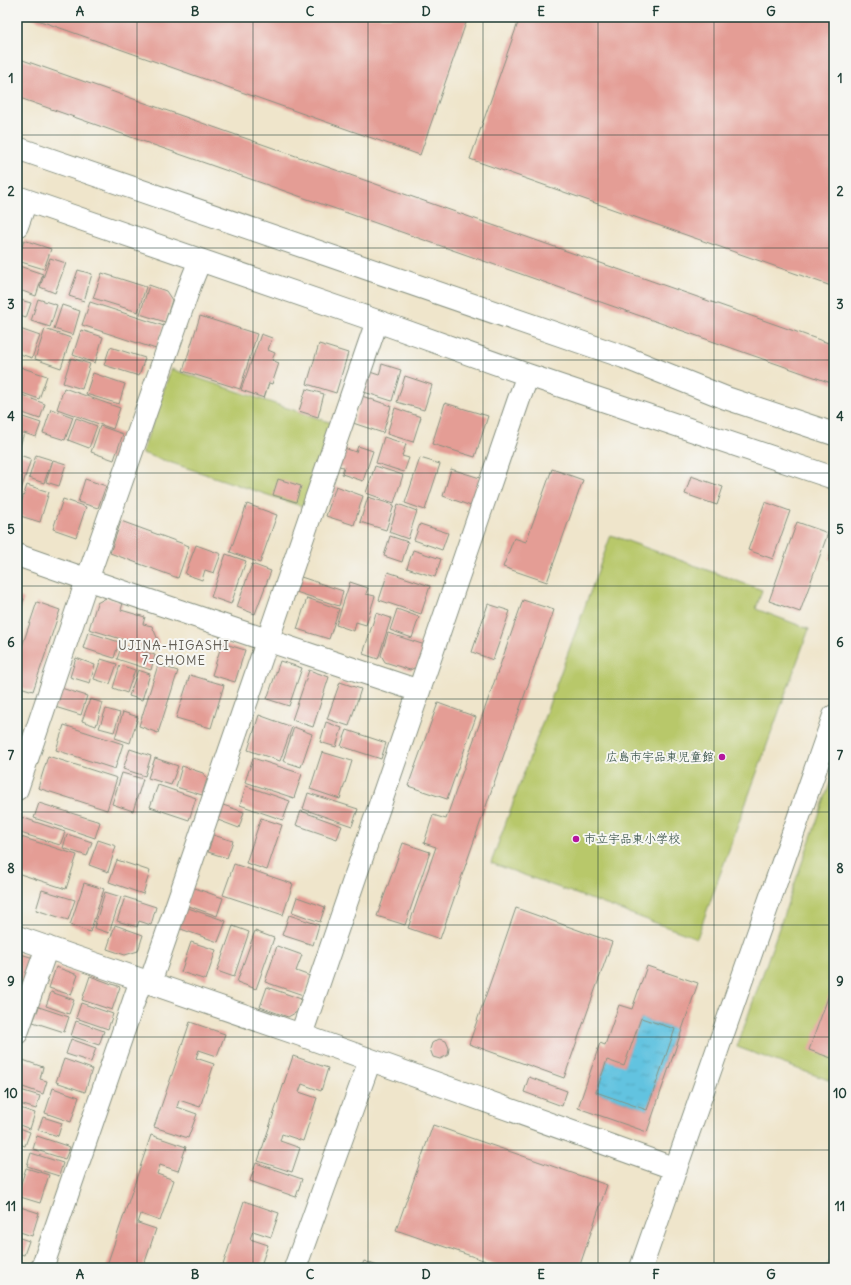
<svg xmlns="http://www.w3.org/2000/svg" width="851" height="1285" font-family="Delius,'Klee One',sans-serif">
  <defs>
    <pattern id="water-ripples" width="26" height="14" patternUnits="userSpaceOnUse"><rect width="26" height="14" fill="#62c3e0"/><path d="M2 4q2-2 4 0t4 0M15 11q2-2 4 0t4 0" fill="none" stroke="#50a0b6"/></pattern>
  </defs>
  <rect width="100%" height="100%" fill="#f6f6f2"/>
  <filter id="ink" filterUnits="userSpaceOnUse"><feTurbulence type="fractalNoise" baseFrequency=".025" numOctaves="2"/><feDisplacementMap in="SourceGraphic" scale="8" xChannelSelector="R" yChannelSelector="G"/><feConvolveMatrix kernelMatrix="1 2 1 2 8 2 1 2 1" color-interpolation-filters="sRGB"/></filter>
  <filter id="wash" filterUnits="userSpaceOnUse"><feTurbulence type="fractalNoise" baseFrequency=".012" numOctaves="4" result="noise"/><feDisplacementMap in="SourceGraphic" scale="16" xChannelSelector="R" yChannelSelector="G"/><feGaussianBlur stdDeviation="0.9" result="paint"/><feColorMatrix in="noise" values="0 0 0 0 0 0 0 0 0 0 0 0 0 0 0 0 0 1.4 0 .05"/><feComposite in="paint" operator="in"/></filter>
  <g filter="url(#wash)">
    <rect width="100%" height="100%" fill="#efe5cb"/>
    <!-- park -->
    <path fill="#b8c86b" stroke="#6c8250" d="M171,369L332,423L304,507L142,453Z
      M611,535L762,590L756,609L809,629L697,938L491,863Z
      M834,772V1082L737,1047Z
      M834,1248V1268H827V1267Z"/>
    <!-- water -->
    <path fill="url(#water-ripples)" stroke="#40808a" d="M641,1018L675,1029L647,1110L596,1092L607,1060L624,1065Z"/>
    <g id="blocks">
      <!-- building -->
      <path fill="#e49d95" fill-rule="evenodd" d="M29,17H468L420,155Z
        M520,17H834V287L470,159Z
        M17,58L834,345V384L17,97Z
        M24,240L51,249L44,269L18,261Z
        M50,258L66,263L55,293L40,287Z
        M19,266L43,274L36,296L17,289V274Z
        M78,270L92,274L84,301L69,296Z
        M102,273L146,287L138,312L93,298Z
        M149,285L166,291L172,300L165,322L140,314Z
        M17,299L31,303L26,318L17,315Z
        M38,299L57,305L50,327L31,321Z
        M90,302L164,326L156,349L82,325Z
        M62,305L80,311L73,335L54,329Z
        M200,316L257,334L240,389L183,371Z
        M17,328L40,336L32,358L17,353Z
        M45,329L71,338L61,368L35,359Z
        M81,330L103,337L95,363L73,355Z
        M261,334L272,338L268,350L275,353L272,360L279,363L272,384L269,383L264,398L241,390Z
        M319,344L348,353L336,393L307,384Z
        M110,347L145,358L139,376L104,365Z
        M71,358L90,364L82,389L63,383Z
        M382,364L401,370L392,401L364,392L370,372L379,375Z
        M17,366L47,376L39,399L17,391Z
        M93,373L125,384L119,404L86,394Z
        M405,376L432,385L424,410L397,402Z
        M64,388L120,408L113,429L57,409Z
        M306,389L324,394L318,417L299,411Z
        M17,393L45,404L40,419L17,411Z
        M362,396L391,406L383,433L353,423Z
        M445,403L488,416L475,457L432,444Z
        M395,408L421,417L413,442L387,434Z
        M51,409L73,417L65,440L43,433Z
        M17,415L41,423L36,437L24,433L20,446L17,445Z
        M76,418L97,426L89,448L68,440Z
        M100,426L123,434L114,460L91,452Z
        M384,437L406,444L402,456L409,458L404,472L376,463Z
        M358,446L373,451L363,481L342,474L344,467L338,466L344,448L356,452Z
        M17,454L31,459L17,502Z
        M36,455L52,460L44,483L29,478Z
        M420,458L440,464L425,510L405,503Z
        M53,460L66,464L59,486L46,482Z
        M375,466L403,475L394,503L366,493Z
        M451,469L480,478L471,506L443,496Z
        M552,469L583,480L547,582L503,567L514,538L526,542Z
        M691,476L723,487L717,505L685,494Z
        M85,479L106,486L98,508L78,502Z
        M278,479L301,486L296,502L273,495Z
        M27,485L49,492L40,522L17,515Z
        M336,486L363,496L354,525L326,516Z
        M368,497L394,505L386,530L360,522Z
        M63,499L86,507L76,537L53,529Z
        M765,502L790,511L773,559L748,550Z
        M247,504L277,515L260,563L230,552Z
        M398,504L417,511L408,539L389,532Z
        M121,521L189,546L178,578L110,553Z
        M797,522L828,533L800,612L769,601Z
        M420,524L448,533L442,550L414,540Z
        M390,536L408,542L402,562L384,556Z
        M196,545L221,554L214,573L205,570L202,580L185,574Z
        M834,547V561L829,559Z
        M413,550L441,559L435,577L407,568Z
        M226,554L246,561L231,604L211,597Z
        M252,564L271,571L255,614L237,607Z
        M388,572L430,586L421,614L379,600Z
        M301,577L343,591L339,606L296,592Z
        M350,582L368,588L366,594L375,596L366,625L356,622L354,631L336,625Z
        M17,596L24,599L17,617Z
        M106,598L123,603L121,610L145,617L143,624L152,626L159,642L156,650L89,629L97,603Z
        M307,598L339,609L329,639L297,629Z
        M523,600L554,610L440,939L408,928L436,847L424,843L433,815L446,819Z
        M37,602L60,610L33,691L17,686V661Z
        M488,604L510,611L493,660L472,652Z
        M397,609L419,617L412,638L390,630Z
        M376,613L391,618L378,659L363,654Z
        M88,632L119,642L114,658L83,648Z
        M388,633L425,645L418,666L410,670L385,662L381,655Z
        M222,643L245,650L235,682L212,675Z
        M122,645L155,655L151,670L117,659Z
        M76,658L95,665L90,683L70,677Z
        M101,659L117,664L110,684L94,679Z
        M280,661L302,668L289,706L267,699Z
        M120,665L135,670L127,693L113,688Z
        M158,665L178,671L158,733L139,726Z
        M138,670L150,674L142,700L129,696Z
        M309,670L329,677L313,727L292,720Z
        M190,675L224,685L211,728L176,718Z
        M340,682L361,689L349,726L327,719Z
        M61,688L87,696L81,715L55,707Z
        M90,699L103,703L96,726L82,721Z
        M438,703L476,717L447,799L408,786Z
        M106,709L120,713L114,732L99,728Z
        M123,712L138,717L130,743L115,738Z
        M259,715L292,727L280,761L248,750Z
        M326,722L342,728L336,747L320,742Z
        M64,725L123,744L115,769L56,750Z
        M294,727L312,734L301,767L283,761Z
        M347,730L386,743L381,759L341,746Z
        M130,749L151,756L145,776L123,769Z
        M322,752L352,761L340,799L310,789Z
        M48,756L117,778L107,810L38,788Z
        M155,758L178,766L171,785L148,778Z
        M253,758L302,774L294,798L245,782Z
        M182,766L203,773L207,779L202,795L176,787Z
        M122,773L143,779L133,811L112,804Z
        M158,785L196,798L189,820L150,807Z
        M246,786L290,801L283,820L240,805Z
        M308,793L358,809L352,826L303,809Z
        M39,803L100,822L95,838L34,818Z
        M223,805L244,812L239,828L218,820Z
        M301,811L342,826L337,839L296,825Z
        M21,817L65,832L60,845L17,832Z
        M261,818L282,825L267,870L246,863Z
        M67,834L92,842L87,856L63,848Z
        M213,835L233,841L227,858L208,852Z
        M18,836L77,855L66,889L17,873Z
        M98,840L116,846L108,872L89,865Z
        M403,843L430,852L405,925L377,916Z
        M117,860L150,871L143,894L109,882Z
        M234,864L293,884L283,915L223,895Z
        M84,883L104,889L90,932L70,925Z
        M192,887L223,898L217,916L186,905Z
        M42,890L75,900L68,920L36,910Z
        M105,892L121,897L109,933L94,928Z
        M125,897L156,907L151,925L139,921L137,927L117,921Z
        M297,897L325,907L320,922L292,912Z
        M185,907L226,921L218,942L178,928Z
        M516,908L612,942L564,1078L469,1044Z
        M289,915L319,925L313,945L282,935Z
        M115,925L143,935L138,951L125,955L107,949Z
        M233,926L249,932L234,977L217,971Z
        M255,931L274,938L256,989L237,982Z
        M191,942L216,950L206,980L181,972Z
        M277,946L302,955L296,971L310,976L303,995L265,982Z
        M17,953L34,958L26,982L17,979Z
        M647,966L698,983L647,1132L578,1108L600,1043L605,1045L619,1005L632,1009ZM641,1018L675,1029L647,1110L596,1092L607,1060L624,1066Z
        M56,967L78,975L71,995L49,988Z
        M90,976L120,987L112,1010L82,1000Z
        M834,981V1059L809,1050Z
        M267,987L301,999L297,1012L288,1017L260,1007Z
        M51,992L74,1000L69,1014L46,1006Z
        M81,1003L113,1014L108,1029L76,1018Z
        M39,1007L69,1017L64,1032L33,1022Z
        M76,1021L104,1031L99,1045L71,1036Z
        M190,1022L225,1034L217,1056L199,1050L196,1058L214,1064L200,1107L179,1100L177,1107L197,1114L188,1138L154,1127Z
        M71,1039L96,1048L91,1062L66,1054Z
        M439,1039L446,1041L449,1048L448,1055L440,1059L433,1057L430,1049L432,1043Z
        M293,1056L328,1068L321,1091L302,1084L299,1092L317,1098L303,1141L282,1134L280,1141L300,1148L292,1172L258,1161Z
        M17,1058L43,1067L40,1079L47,1081L43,1094L17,1085Z
        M64,1059L92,1069L85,1092L56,1082Z
        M529,1077L567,1091L562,1106L524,1092Z
        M53,1088L79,1097L71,1122L45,1113Z
        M17,1089L40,1096L36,1109L17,1103Z
        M17,1107L35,1113L30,1129L17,1124Z
        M43,1117L62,1123L58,1136L38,1130Z
        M433,1125L607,1185L579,1268H506L396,1230Z
        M17,1127L30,1132L25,1146L17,1143Z
        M151,1135L186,1147L178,1171L160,1165L157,1174L174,1180L160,1221L141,1214L138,1223L156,1229L143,1268H133L124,1265L123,1268H106Z
        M37,1136L70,1147L65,1159L33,1149Z
        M31,1153L63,1163L59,1176L27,1166Z
        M17,1155L20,1156L17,1165Z
        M256,1163L302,1179L296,1197L250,1181Z
        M26,1168L49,1175L40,1203L17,1196Z
        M244,1201L279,1213L271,1237L253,1231L250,1239L268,1245L260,1268H222Z
        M17,1206L39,1213L32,1236L17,1231Z
        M17,1237L29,1241L24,1255L17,1253Z
        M17,1261L24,1263L22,1268H17Z
        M364,1261L383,1268H361Z"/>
    </g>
  </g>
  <g filter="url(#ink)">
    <use href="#blocks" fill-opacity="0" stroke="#879180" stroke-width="1"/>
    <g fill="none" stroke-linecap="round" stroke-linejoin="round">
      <!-- minor casing -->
      <g stroke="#879180" stroke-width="24">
        <path id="minor" d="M17,148L624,357L726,398L834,434
          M17,197L377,321L528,375L834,478
          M17,226L26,201
          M17,555C150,602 285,646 419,691
          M17,789L87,580L190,285L200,260
          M17,937L301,1035L676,1169
          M150,983L377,321
          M17,1033L47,947
          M301,1035L519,399L528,375
          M42,1268L141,980
          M295,1268L370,1060
          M641,1268L834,716"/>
      </g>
      <!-- minor -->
      <use href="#minor" stroke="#fff" stroke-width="22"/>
    </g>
  </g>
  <!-- grid -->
  <path fill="none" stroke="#1f3d34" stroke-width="1" stroke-opacity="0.55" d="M137,17V1268M253,17V1268M368,17V1268M483,17V1268M598,17V1268M714,17V1268M17,135H834M17,248H834M17,360H834M17,473H834M17,586H834M17,699H834M17,812H834M17,925H834M17,1037H834M17,1150H834"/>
  <!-- markers -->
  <g fill="#b5179e" stroke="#f6f6f2" stroke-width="1.5">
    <circle cx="722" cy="757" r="4"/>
    <circle cx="576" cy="839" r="4"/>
  </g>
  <g text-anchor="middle" stroke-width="4" stroke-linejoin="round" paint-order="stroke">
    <!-- poi labels -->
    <g font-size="12" fill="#1f3d34" stroke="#f6f6f2" text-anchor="end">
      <text x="714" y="761">広島市宇品東児童館</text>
      <text x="584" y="843" text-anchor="start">市立宇品東小学校</text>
    </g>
    <!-- neighbourhood labels -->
    <g font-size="13" letter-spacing="1" fill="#645f56" stroke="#f6f6f2">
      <text x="174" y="650">UJINA-HIGASHI<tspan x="174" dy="15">7-CHOME</tspan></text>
    </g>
  </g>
  <!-- margin -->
  <rect width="851" height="1285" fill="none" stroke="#f6f6f2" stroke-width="44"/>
  <rect x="22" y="22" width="807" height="1241" fill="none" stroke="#1f3d34" stroke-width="1.5"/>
  <g font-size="13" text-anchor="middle" font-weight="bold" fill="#1f3d34">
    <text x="80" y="16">A</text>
    <text x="195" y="16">B</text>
    <text x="310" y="16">C</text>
    <text x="426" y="16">D</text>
    <text x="541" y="16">E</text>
    <text x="656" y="16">F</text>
    <text x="771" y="16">G</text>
    <text x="11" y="83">1</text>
    <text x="840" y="83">1</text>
    <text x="11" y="196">2</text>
    <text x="840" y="196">2</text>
    <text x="11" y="309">3</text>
    <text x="840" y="309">3</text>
    <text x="11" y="421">4</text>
    <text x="840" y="421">4</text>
    <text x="11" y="534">5</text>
    <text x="840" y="534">5</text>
    <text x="11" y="647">6</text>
    <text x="840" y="647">6</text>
    <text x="11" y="760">7</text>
    <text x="840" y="760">7</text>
    <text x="11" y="873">8</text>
    <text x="840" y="873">8</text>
    <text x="11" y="986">9</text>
    <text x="840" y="986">9</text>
    <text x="11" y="1098">10</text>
    <text x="840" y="1098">10</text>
    <text x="11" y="1211">11</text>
    <text x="840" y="1211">11</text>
    <text x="80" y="1279">A</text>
    <text x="195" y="1279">B</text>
    <text x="310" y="1279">C</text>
    <text x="426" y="1279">D</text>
    <text x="541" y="1279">E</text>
    <text x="656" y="1279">F</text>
    <text x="771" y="1279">G</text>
  </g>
</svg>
